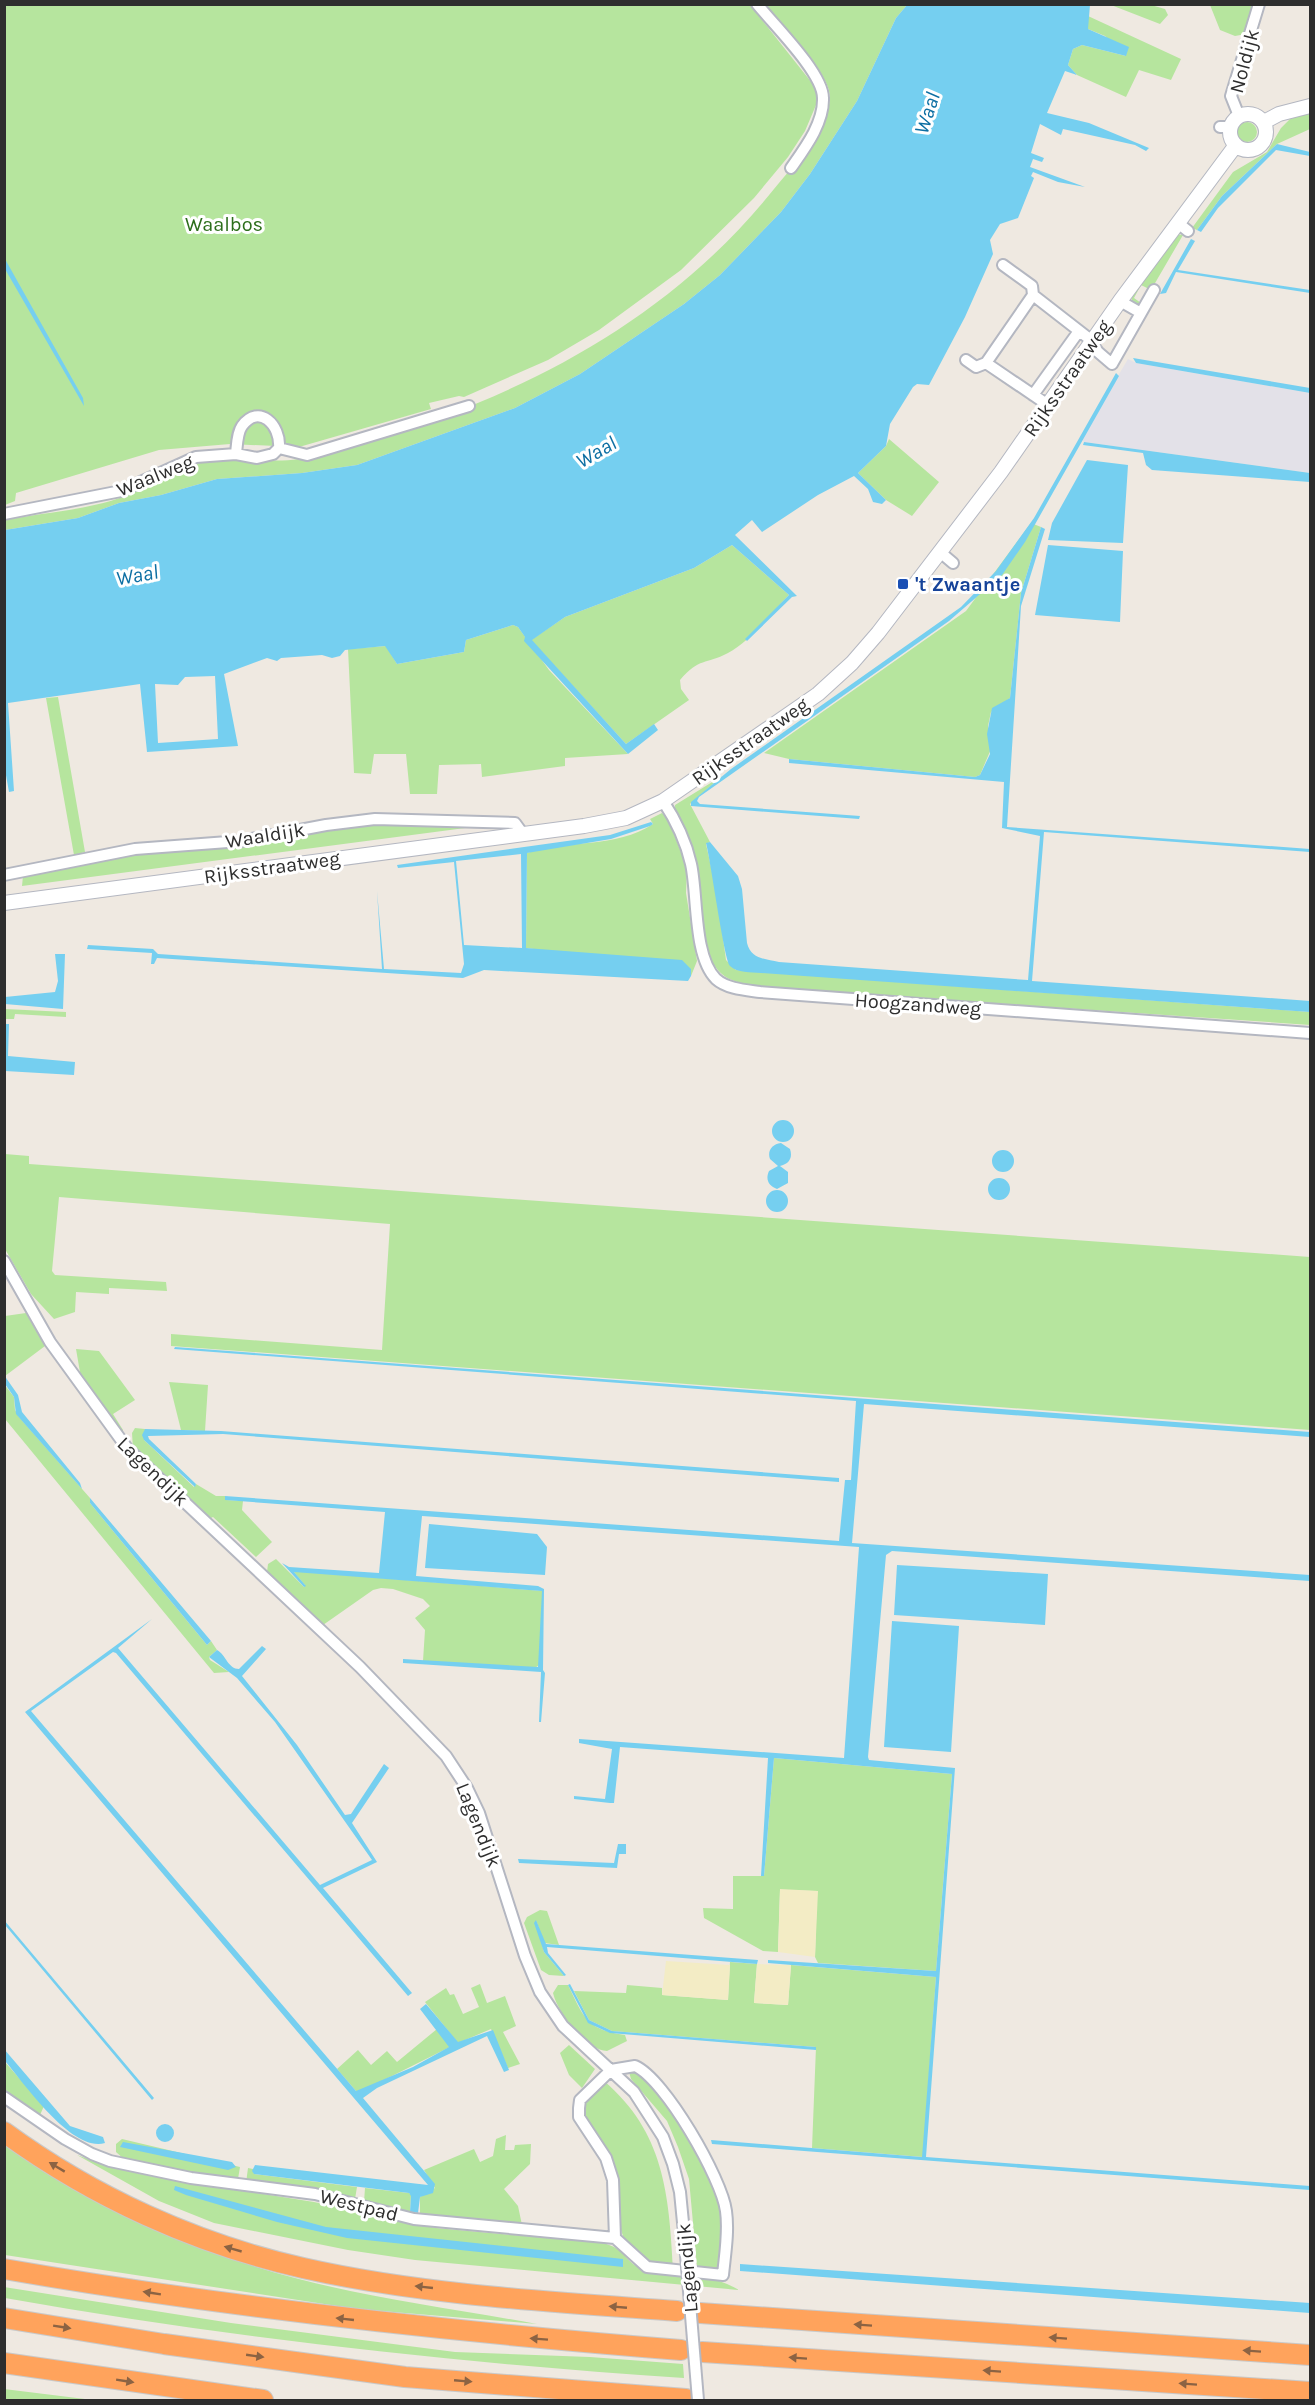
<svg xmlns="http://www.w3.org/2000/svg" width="1315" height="2405" font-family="Karla,sans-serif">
  <rect width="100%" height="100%" fill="#efe9e1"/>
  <!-- industrial -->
  <path fill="#e3e1e8" d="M1128,359L1136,363L1310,393V473L1084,442L1081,439Z"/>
  <!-- green -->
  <path fill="#b6e59e" d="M4,5H750L812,83L819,98L805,131L788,157L754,198L681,270L599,330L548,360L464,397L459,396L429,403L431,409L299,447L230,444L159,450L16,493L15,501L5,505Z
    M765,5H907L896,18L857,101L810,174L781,212L720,275L684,304L580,374L515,408L357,465L302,473L217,479L161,495L119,503L78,518L5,530V520C41,513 88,510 122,497C149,487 172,465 201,460C233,455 267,464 299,459C324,456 349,445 373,439C527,395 673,316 774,189C792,167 829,128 830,97C831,74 781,24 765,5Z
    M1111,5H1151L1165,9L1168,15L1160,24Z
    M1210,5H1255L1246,34L1235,36L1220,30Z
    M1088,16L1181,59L1171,80L1139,70L1126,97L1077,75L1068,65L1073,49L1082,45L1126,56L1105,36L1088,29Z
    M1310,113V129L1277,144L1222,196L1197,230L1192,228L1233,172L1267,152L1281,128L1290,119Z
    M1237 132a10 10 0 1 1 20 0a10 10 0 1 1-20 0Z
    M1176,234L1183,235L1151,290L1141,285L1134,298L1141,303L1137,306L1132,302V296Z
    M889,439L939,482L912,516L886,500L858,473L886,446Z
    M1031,523L1041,527L1021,593L1010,698L991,712L988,726L991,749L980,775L975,777L789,759L764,753L966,611Z
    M732,545L789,595C771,613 751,641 728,653C705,665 700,657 680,680L681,689L689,700L626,744L531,640L565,617L694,568Z
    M513,625L518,627L549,670L628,754L565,758V766L482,777L481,764L439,765L437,794H410L406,754H374L371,774L354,773L348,649L386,646L397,664L464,652L466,640Z
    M58,697L85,852L74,855L46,698Z
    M722,776L690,804L710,842L706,844L717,894L726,960L736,970L1310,1012V1025L760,987C732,981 721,981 708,954L675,811V805Z
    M662,813L669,821L687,868L686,893L697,961L691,976V969L526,948L527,853C566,839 616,849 653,824L650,819Z
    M390,821L488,825L22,886L23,876L138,852L287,838L306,831Z
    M5,1009L66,1012V1017L15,1014L14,1019H5Z
    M5,1154L29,1156V1164L1310,1257V1430L171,1346V1334L382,1350L390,1224L59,1197L52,1271L55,1275L166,1282L167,1291L109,1288V1294L76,1292L75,1312L54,1319L31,1294L5,1249Z
    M26,1313L45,1346L5,1376V1316Z
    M76,1349L99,1351L135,1400L113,1414L123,1430V1438L81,1378Z
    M169,1382L208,1385L205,1431L181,1430Z
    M4,1384L14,1397L15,1410L19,1417L90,1498V1503L207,1645L211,1641L217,1650L209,1657L210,1660L229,1672L214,1673L5,1419Z
    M135,1428L145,1429L144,1440L194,1487L196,1484L216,1496H225L226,1500L243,1501L242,1510L272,1542L256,1557L213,1517L209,1519L133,1449L132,1433Z
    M276,1559L304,1587L305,1585L293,1571L543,1591L539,1665L535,1668L423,1661L425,1630L415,1618L430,1606L423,1599L393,1589L381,1588L373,1590L323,1625L267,1572L268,1564Z
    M774,1758L952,1774L936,1971L818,1963L815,1957L817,1891L780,1890L778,1952L763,1951L704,1918L703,1908L733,1909V1876H764Z
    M540,1910L547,1911L559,1945L544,1943L536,1920L544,1952L564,1976L549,1975L541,1970L524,1923L527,1917Z
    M730,1962L757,1964L754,2003L788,2005L791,1965L936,1977L923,2157L812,2148L816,2047L612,2031L589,2020L574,1991L626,1993L627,1985L662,1988V1995L728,2000Z
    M480,1984L487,2003L505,1996L516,2026L503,2032L520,2064L508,2068L491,2029L458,2043L425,2002L446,1988L450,1995L454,1994L463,2014L479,2007L471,1988Z
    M558,1985H568C584,2018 587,2030 625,2035L627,2041L607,2051C587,2051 557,2012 553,1993Z
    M437,2029L450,2047L360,2092L356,2091L337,2069L358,2050L371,2065L387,2051L397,2062Z
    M569,2045L595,2069L582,2088L569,2075L560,2053Z
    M4,2061L44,2106L40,2115L5,2090Z
    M632,2070L640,2072L681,2122L717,2188L724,2233L720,2269L697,2267L689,2179L678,2147L667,2121L631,2079L629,2072Z
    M604,2081C664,2132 669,2194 673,2268C631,2259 620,2245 616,2202C615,2194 616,2183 613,2175C600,2148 584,2134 583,2103Z
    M506,2135L505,2150H514L515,2145L531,2144L530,2164L504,2189L518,2206L522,2225L420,2216V2197L435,2188L424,2170L474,2149L480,2162L493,2156L496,2139Z
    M122,2139L240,2167L238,2179L197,2175L125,2160L116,2152V2144Z
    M5,2144C77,2184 148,2228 227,2257C326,2293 433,2305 537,2324L357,2309L5,2255Z
    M77,2155L113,2168L155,2177L314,2202L436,2228L603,2243C626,2249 623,2260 640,2268C646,2271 656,2271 663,2272C690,2275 716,2276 739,2290L415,2260L348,2250L214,2223L159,2201Z
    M248,2168L253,2169L254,2174L357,2187L355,2199L246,2183Z
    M365,2188L409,2193L411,2195L410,2212L364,2202Z
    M4,2287L231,2323L455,2352L590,2357L683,2364L684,2378C457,2363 229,2338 5,2298Z
    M4,2389L93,2400H5Z"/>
  <!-- sand -->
  <path fill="#f3ecc5" d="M780,1889L818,1891L815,1957L778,1952Z
    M666,1961L730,1965L728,2000L662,1995Z
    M757,1964L791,1965L788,2005L754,2003Z"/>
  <!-- water -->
  <path fill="#75cff0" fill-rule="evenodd" d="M907,5H1090L1088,29L1129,47L1126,56L1082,45L1073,49L1068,65L1077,75L1065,71L1047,113L1089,123L1149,148L1146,151L1135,145L1063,129L1061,135L1040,124L1031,153L1044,158L1042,162L1033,159L1030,167L1085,187L1058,182L1033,172L1031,176L1034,178L1018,218L1000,224L990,240L993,254L965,317L929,385L917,384L913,387L890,424L886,446L858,473L886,500L882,504L873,502L868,489L854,476L818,495L762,532L752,520L735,535L797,596L792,597L747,641L745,639L789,595L732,545L694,568L565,617L532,640L626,744L654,724L658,730L628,754L524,641L525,637L518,627L513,625L466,640L464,652L397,664L385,646L345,650L340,656L332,658L322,655L281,658L277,661L267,658L224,674L238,746L147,752L140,684L8,703L14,791L9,792L4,764L5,530L78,518L119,503L161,495L217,479L302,473L357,465L515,408L580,374L684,304L720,275L781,212L810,174L857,101L896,18ZM215,676L218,739L158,743L155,684L178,685L185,677Z
    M1277,144L1310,152V156L1276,150L1218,208L1201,232L1197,230L1222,196Z
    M1191,239L1195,241L1178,270L1310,290V293L1176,272L1166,293L1160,294Z
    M5,259L83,398L84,406L5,269Z
    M1133,358L1310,388V393L1136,363Z
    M1116,373L1119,376L1025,542L1002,575L949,621L699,797L697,801L700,804L860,816L859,819L691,806V802L731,769L961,607L996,571L1034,518Z
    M1084,442L1310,473V482L1152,470L1146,465L1143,453L1083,445Z
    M1087,460L1128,465L1123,543L1048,540L1052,523Z
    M1041,527L1045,529L1021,606L1007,827L1310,849V852L1044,832L1032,981L1310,1001V1012L761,973C751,972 737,973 730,966C724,959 711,862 706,843L710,842L738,876L742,889L747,943C751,959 765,959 779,962L1028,980L1040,836L1002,828L1004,782L789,763V759L975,777L980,775L990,754L987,734L992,708L1010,698L1021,593Z
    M1048,545L1123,551L1120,622L1035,615Z
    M651,822L653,824L650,826L611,839L527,853L526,948L682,960L691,969V976L688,981L484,970L463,978L157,958L154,964H151L152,953L87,949L88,945L153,949L158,954L382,969L377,891L384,969L461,973L464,964L454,862L398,868L397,865L610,835ZM521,854L522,948L464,945L456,861Z
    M55,954H65L63,1009L5,1004V997L55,992L58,981Z
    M4,1024H9L8,1056L75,1062L74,1075L5,1071Z
    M772 1131a11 11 0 1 1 22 0a11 11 0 1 1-22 0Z
    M781,1143L790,1149C793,1158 789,1164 780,1166L788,1172V1183L777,1189C769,1186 765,1180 769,1171L778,1166L770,1159C767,1151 772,1144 781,1143Z
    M992 1161a11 11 0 1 1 22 0a11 11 0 1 1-22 0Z
    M988 1189a11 11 0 1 1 22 0a11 11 0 1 1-22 0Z
    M766 1201a11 11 0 1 1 22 0a11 11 0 1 1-22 0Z
    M175,1347L1310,1432V1437L864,1404L852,1543L1310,1575V1581L892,1551L886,1555L868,1757L869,1760L955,1768L926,2157L1310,2186V2190L712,2144L711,2140L922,2157L936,1977L768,1963V1960L936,1971L952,1774L774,1758L764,1876H761L768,1758L620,1747L614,1803H610L574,1799V1796L605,1799L612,1749L579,1743V1739L844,1758L859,1547L422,1516L416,1576L538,1586L544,1589L543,1670L545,1673L541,1722H539L541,1672L403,1663V1659L538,1667L542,1591L294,1572L306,1586L304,1587L282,1563L289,1567L379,1573L385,1512L225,1500V1496L839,1541L845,1480H851L856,1401L174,1349Z
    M4,1375L18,1395L22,1412L80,1483L82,1489L16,1414L14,1397L5,1384Z
    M145,1429L221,1431L839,1478V1482L223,1434L148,1436L149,1439L196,1484L195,1487L144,1440L142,1435Z
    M90,1498L211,1641L207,1645L90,1503Z
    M429,1524L537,1534L547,1547L545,1575L425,1568Z
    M897,1565L1048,1574L1045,1625L894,1615Z
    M152,1619L118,1648L320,1885L372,1860L275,1722L237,1678L209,1657L217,1650C226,1655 228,1669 239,1669L262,1646L266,1649L242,1676L297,1745L345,1815L351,1814L384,1764L389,1768L352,1823L377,1862L323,1888L412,1993L408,1996L116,1653L113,1652L31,1711L356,2091L413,2067L449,2047L420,2009L426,2004L458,2042L493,2030L509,2070L504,2072L487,2036L377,2088L363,2098L435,2184L433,2193L420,2197L418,2213L410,2212L411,2196L409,2193L254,2174L252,2171L255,2165L428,2185L25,1712Z
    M892,1621L959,1626L951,1752L884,1747Z
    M618,1844H626V1854H619L617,1868L519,1863L518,1859L614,1863Z
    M4,1920L154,2098L152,2100L5,1925Z
    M536,1920L546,1944L758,1960L757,1964L547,1947L548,1953L566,1975L564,1976L544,1952L534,1923Z
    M570,1984L589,2020L612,2031L816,2047V2050L610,2033L588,2023L568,1985Z
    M4,2049L70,2126L103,2137L105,2143C72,2153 24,2083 5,2061Z
    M156 2133a9 9 0 1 1 18 0a9 9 0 1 1-18 0Z
    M123,2142L232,2162L236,2167L228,2170L120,2147Z
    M175,2186L326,2227L623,2259V2267L347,2238L277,2222L186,2195L174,2190Z
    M740,2264L1310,2303V2313L740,2271Z"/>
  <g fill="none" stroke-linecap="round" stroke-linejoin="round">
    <!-- minor casing -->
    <g stroke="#b4b7c1" stroke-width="14">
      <path id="minor" d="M757,4C773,24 823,73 823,98C824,123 805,148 791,168
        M1239,116L1231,96L1259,4
        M1220,127H1230
        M1178,223L1188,231
        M1003,265L1032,286L1033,295
        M1120,301L1141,313
        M966,360L976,367L986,363
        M1033,395L1079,331
        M1048,405L986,363L1033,295L1087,337L1098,352L1112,364L1154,290
        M279,448L307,455L469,406
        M4,514L121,491L196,457L236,454L257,458L273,454L279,448C281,425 259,403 242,426C237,433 237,445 236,454
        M940,552L953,563
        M663,801C675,819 686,842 691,864C698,895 693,956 716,979C727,989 746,990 760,992L1310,1033
        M4,875L135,849L241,841L326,825L375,819L515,823L523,834
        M4,1261L50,1342L127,1448L360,1667L446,1756L467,1788L479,1813L525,1956L540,1992L563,2026L634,2092L663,2137L673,2164L680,2192L685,2243
        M4,2097L65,2139L92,2154L110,2161L191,2178L315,2194L414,2219L615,2238L647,2267L723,2275C725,2254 729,2232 726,2211C722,2179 665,2079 635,2066L611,2070L580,2100L579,2108V2117L606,2158L613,2180L615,2238"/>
    </g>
    <!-- tertiary casing -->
    <g stroke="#b4b7c1" stroke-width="16">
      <path id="tertiary" d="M1230 132a18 18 0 1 1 36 0a18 18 0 1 1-36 0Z
        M1264,122L1279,114L1310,106
        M4,903L584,826L626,818L663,801L818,694L852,663L878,633L1001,472L1120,301L1236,145"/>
    </g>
    <!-- motorway casing -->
    <g stroke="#c9c9c9" stroke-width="22">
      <path id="motorway" d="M4,2132C93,2197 196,2244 303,2268C422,2295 555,2302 677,2311
        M4,2269C229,2308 454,2332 681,2350
        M700,2313L1310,2355
        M4,2318L164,2344L405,2377L686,2399
        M702,2352L1310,2392
        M4,2363L263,2400"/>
    </g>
    <!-- minor -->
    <use href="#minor" stroke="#fff" stroke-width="10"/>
    <!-- tertiary -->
    <use href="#tertiary" stroke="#fff" stroke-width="14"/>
    <!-- motorway -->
    <use href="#motorway" stroke="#ffa35c" stroke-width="20"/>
    <!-- minor-bridge casing -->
    <g stroke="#b4b7c1" stroke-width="14" stroke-linecap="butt">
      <path id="minor-bridge" d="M685,2243L698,2400"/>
    </g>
    <!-- minor-bridge -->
    <use href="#minor-bridge" stroke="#fff" stroke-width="10"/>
  </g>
  <!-- one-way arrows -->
  <defs><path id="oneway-solid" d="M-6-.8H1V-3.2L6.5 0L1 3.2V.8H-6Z" transform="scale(1.5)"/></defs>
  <g fill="#8c6343">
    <use href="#oneway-solid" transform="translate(57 2167) rotate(-149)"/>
    <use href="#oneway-solid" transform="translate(233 2249) rotate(-164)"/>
    <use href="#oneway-solid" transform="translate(424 2287) rotate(-174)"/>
    <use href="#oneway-solid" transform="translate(152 2293) rotate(-171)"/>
    <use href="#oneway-solid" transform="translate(618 2307) rotate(-175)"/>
    <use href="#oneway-solid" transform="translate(345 2319) rotate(-174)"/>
    <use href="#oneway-solid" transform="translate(863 2325) rotate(-176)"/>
    <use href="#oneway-solid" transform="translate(62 2327) rotate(9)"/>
    <use href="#oneway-solid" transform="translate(1058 2338) rotate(-176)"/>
    <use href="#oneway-solid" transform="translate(539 2339) rotate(-176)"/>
    <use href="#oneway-solid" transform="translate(1252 2351) rotate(-176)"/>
    <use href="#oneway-solid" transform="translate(255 2356) rotate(8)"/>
    <use href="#oneway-solid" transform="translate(798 2358) rotate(-176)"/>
    <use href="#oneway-solid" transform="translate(992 2371) rotate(-176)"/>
    <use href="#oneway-solid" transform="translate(125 2381) rotate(9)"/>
    <use href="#oneway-solid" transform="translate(463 2381) rotate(5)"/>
    <use href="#oneway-solid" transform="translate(1188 2384) rotate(-176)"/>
  </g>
  <!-- markers -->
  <rect fill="#1a4fb4" stroke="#fff" stroke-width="2" x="897" y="578" width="12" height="12" rx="3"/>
  <g text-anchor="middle" stroke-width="6" stroke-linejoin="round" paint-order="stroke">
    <!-- street labels -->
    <g font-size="20" fill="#2e2e2e" stroke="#fff">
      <text transform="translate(1244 61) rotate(-75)" y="7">Noldijk</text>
      <text transform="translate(1067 378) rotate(-55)" y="7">Rijksstraatweg</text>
      <text transform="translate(155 475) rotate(-22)" y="7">Waalweg</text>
      <text transform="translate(750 741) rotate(-35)" y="7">Rijksstraatweg</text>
      <text transform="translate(265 835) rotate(-9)" y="7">Waaldijk</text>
      <text transform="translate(272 867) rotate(-8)" y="7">Rijksstraatweg</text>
      <text transform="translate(918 1004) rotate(4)" y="7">Hoogzandweg</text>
      <text transform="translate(153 1471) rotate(44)" y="7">Lagendijk</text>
      <text transform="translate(479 1825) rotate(68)" y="7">Lagendijk</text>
      <text transform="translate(359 2205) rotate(14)" y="7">Westpad</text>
      <text transform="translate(687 2268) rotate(-95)" y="7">Lagendijk</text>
    </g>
    <!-- park labels -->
    <g font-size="20" fill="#2c6e1b" stroke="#fff">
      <text x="224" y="231">Waalbos</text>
    </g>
    <!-- transit labels -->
    <g font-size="20" font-weight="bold" fill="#164399" stroke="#fff" text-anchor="start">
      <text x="915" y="591">'t Zwaantje</text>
    </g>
    <!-- water labels -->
    <g font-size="21" font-style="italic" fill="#0d6fa3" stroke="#fff">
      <text transform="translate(927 113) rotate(-72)" y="7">Waal</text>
      <text transform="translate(596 452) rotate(-30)" y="7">Waal</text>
      <text transform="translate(137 575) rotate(-10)" y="7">Waal</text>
    </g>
  </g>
  <!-- border -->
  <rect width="1315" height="2405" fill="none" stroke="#2e2e2e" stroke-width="12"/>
</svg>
